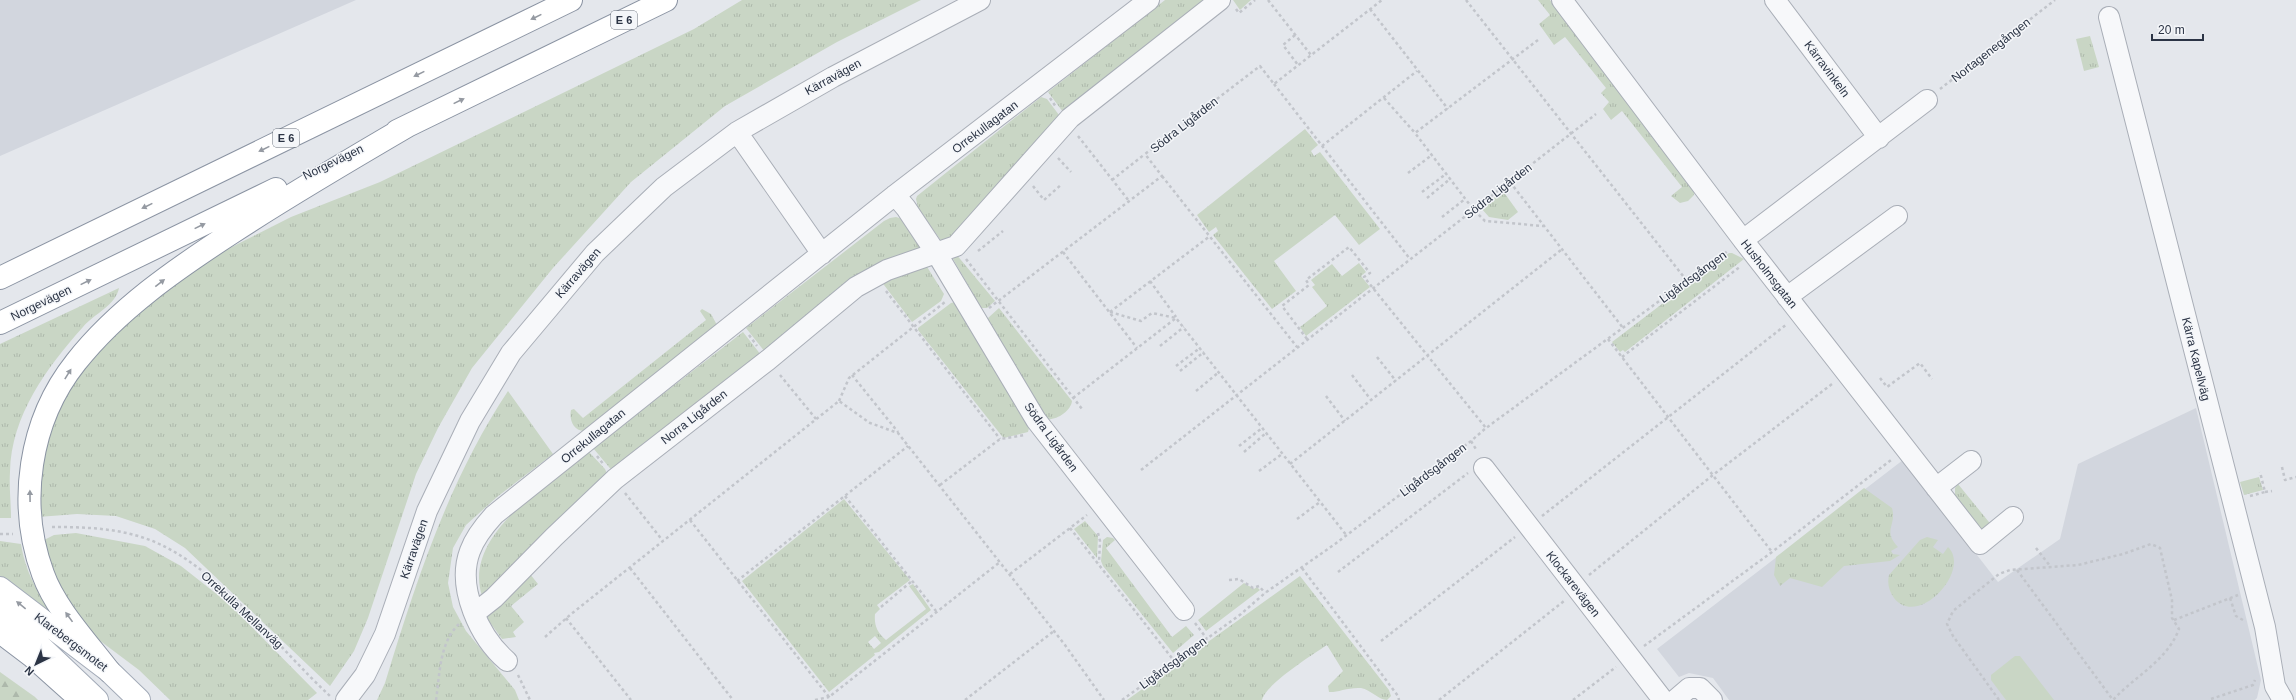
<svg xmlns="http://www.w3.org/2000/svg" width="2296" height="700" font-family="Helvetica,sans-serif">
  <defs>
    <pattern id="grass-tufts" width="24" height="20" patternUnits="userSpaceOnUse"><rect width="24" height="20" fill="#c9d6c5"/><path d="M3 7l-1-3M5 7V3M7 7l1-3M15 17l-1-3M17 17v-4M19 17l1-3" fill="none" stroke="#adb8ab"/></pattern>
    <pattern id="forest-firs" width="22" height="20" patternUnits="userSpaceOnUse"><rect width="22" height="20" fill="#c9d6c5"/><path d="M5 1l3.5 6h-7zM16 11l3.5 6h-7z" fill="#adb8ab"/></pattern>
  </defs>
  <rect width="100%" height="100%" fill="#e4e7ec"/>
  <!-- built -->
  <path fill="#d2d6de" d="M0,0H356L0,156Z
    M2196,408L2261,680L2257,698L2255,700H1729L1713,678L1689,673L1679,677L1657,649L1903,460L1998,582L2060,539L2078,464Z"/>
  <!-- grass -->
  <path fill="url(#grass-tufts)" fill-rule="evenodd" d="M742,0H921L837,42L725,106L631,182L553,268L472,368L438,428L416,474L368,618L354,651L330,686L185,548L155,529L116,516L77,514L38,517L44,452L59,402L90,355L134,313L200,263L291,217L380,182L694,29Z
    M1165,0H1215L1066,116L1048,92Z
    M1233,0H1251L1240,10Z
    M1538,0H1550L1694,188V195L1688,201L1680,203L1671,196L1682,187L1622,111L1611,120L1603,109L1609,102L1601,93L1606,88L1565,37L1554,45L1539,24L1550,15Z
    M2090,36L2099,67L2084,71L2076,39Z
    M1041,97L1047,99L1062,119L956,242H942L918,208L916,199L917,196Z
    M1305,129L1318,145L1311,151L1314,156L1320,152L1380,229L1359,245L1335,215L1274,261L1296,291L1272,309L1213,235L1218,231L1216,227L1209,232L1197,215Z
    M1503,191L1518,212L1508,220L1489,217L1481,208Z
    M896,217L903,219L924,251L765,352L746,328L884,221L890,218Z
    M1729,253H1732L1744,259L1625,352L1623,350L1620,352L1612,342Z
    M956,254L995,301L987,308H981L953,259Z
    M924,262L944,294L941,301L912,322L881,281Z
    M1359,263L1366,272L1361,276L1370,287L1306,336L1300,327L1327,306L1312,287L1315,285L1311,280L1332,264L1342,276Z
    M119,288C116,305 94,314 83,327C47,367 11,416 10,472C9,487 11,502 11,518H0V344Z
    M955,302L1029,428L1028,432L1004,438L1001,435L918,330V328L951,303Z
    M999,308L1072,401C1071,411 1056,421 1046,419L989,322L988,318Z
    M702,309L711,314L717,325L584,431C573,431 569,419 571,410L574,409L583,418L706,320L700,311Z
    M743,332L761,355L614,473L593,448Z
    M508,391L553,454L497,497L466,525L453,548L448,583L453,607L466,631L515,690L519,700H377L385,683C416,581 449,480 508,391Z
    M589,452L605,469L609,478L482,596C462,535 549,483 589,452Z
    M2259,477L2263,490L2244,495L2240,482Z
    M1958,484L1993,527L1982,532L1955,496V488Z
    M1864,488L1892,508C1897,526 1882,530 1898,547L1891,551L1893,554L1900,555L1890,561L1844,566L1822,587L1790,578L1780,586L1774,575L1776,557Z
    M844,499L910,580L877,605L880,609L875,614C874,625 877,633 886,640L926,609L909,586L913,584L931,610L879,652L874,653L875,655L829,692L742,581ZM875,636L881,643L874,649L868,642Z
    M1085,521L1098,536L1097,558L1074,529Z
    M76,533L145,546L181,566L228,603L317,693L308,700H170L139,670L99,640L73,610L55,576L42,541L54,535Z
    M1107,537L1113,538L1115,540L1106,548L1172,637L1186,626L1194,635L1173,653L1103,566L1101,561L1103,540Z
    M1927,537L1938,540L1933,547L1943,554L1948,547C1972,570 1918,629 1894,598C1889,591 1887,584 1889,575L1920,540Z
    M0,541L21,544C26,576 42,600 61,626L0,576Z
    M526,569L538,584L511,606L524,622L513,632L516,637L502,639L486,617Z
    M1300,576L1389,690L1391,696L1387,700C1379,700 1371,690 1361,688C1348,687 1336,693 1329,692L1328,686L1343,671L1327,645C1312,655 1266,684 1262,700H1127Z
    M1244,583L1254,589L1257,587L1260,590L1206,631L1198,620Z"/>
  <!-- forest -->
  <path fill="url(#forest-firs)" d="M0,672L35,697L38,700H0Z"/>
  <!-- pitch -->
  <path fill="#c9d6c5" d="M2015,656H2020L2054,700H2006L1991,680V675Z"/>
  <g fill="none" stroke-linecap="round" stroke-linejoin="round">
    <!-- minor casing -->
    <g stroke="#a9aeb7" stroke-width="22">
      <path id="minor" d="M1562,0L1743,240L1980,544L2013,517
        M1775,0L1879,138
        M2109,17L2265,627L2275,686L2283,700
        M737,132L822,254
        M895,195L906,208L940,259L1036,420L1184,610
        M1743,240L1927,100
        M1787,297L1897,216
        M1484,468L1663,700
        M1936,488L1971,461
        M475,613L494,598L554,537L615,479L768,360L856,287L887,270L956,246L1070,118L1220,0
        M507,661C480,638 456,588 470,551C475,537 484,526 494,515L895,195L1149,0
        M346,700L365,675L385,634L427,511L470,421L511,353L595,253L664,187L737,132L833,77L980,0
        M1675,700L1689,688H1700L1712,700"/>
    </g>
    <!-- major casing -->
    <g stroke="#a3abb8" stroke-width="24">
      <path id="major" d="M0,588L109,671L139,700
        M0,608L97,700"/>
    </g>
    <!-- highway casing -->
    <g stroke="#8b94a3" stroke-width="24">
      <path id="highway" d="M397,131L666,0
        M0,278L571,0
        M0,323L276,189
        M0,632L33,657L81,700
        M109,671C87,642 55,608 43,574C17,504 29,421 76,362C118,309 176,269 233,232C291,194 351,159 411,124"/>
    </g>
    <!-- path -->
    <path stroke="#c2c5cb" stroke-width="2.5" stroke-dasharray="3 3" stroke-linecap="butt" d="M1268,0L1311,55
      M1466,0L1687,281
      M1236,9L1239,13L1255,0
      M1370,9L1448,109
      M1295,35L1283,45L1298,65
      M1538,40L1415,133L1473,209L1485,221L1543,226
      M1274,84L1410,259
      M1940,89L2055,0
      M1050,98L1056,107
      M1384,98L1415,133
      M1078,136L1129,201
      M1322,146L1417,71
      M1058,158L1071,172
      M1408,173L1432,155
      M1162,176L1297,347
      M1112,180L1145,154
      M1510,182L1623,328
      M1033,186L1044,200L1062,184
      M1422,192L1446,174
      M1427,198L1450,179
      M1442,217L1465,199
      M978,251L1003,231
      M1063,252L1137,348
      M966,259L1082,409
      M1150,281L1176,317
      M886,291L1000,439
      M989,308L1162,176L1145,154L1260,66L1274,84L1382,0
      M1110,312L1210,236
      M1110,312L1141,321L1152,313L1176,318
      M749,335L757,346
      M1307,339L1282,306L1309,285L1306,280L1349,247L1370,273L1364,277L1486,428
      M1608,339L1772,552
      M1160,346L1184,327
      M1377,357L1396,381
      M1622,357L1741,266
      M1176,366L1200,348
      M1180,371L1204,352
      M780,375L816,419
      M852,375L898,432
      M1352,375L1371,400
      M1880,378L1887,387L1920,363L1932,379
      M1196,391L1219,372
      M1326,396L1345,421
      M1073,398L1176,318L1347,536
      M839,401L849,378L945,302
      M1471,441L1477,451
      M1239,446L1262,428
      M1244,452L1266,433
      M597,456L604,465
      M1290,464L1561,250
      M2282,467L2285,480L2296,477
      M1141,470L1596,114
      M1259,471L1282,454
      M940,485L1000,439L1025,435
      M2265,492L2272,491
      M625,493L663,541
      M845,496L936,611
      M2250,496L2265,492L2260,472
      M1542,516L1787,324
      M1297,519L1320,502
      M690,520L829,697L1000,562
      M52,527C85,527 118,528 150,540C216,565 278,648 330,696
      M1070,528L1175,662
      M1098,533L1100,541L1099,563
      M0,534H13
      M2036,548L2050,566
      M630,568L733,700
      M1302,568L1398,696L1399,700
      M2017,570L2113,700
      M1338,572L1468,473
      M1010,574L1087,515
      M1589,575L1713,475L1832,384
      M1229,580L1239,579L1253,588L1259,586L1265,593
      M737,581L908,446
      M2230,598L2236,616L2243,620
      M881,607L912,581
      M566,618L631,700
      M2174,620L2238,595
      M1195,623L1207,639
      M545,637L570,615L839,401L870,423L898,433L1065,645L1104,700
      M1381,641L1515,537
      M1644,646L1772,552L1891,460
      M518,675L530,700
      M2211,699L2253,685L2255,680
      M436,700C440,674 439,642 460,623
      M815,700L829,697L831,700
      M965,700L1054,631
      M1122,700L1241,614L1265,593L1335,544L1471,441L1486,428L1729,250
      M1439,700L1564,601
      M1573,700L1616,667
      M1999,700L1953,636L1947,624L1953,611L1999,574L2010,570L2078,565L2123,554L2151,544L2160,548L2172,600V618L2179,629C2167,661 2135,676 2113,700"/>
    <!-- minor -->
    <use href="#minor" stroke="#f7f8fa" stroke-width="20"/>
    <!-- major -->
    <use href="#major" stroke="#fff" stroke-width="22"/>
    <!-- highway -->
    <use href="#highway" stroke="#fff" stroke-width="22"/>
  </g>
  <!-- one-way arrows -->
  <defs><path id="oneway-solid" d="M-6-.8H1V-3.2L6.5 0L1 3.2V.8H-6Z"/></defs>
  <g fill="#959aa2">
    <use href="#oneway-solid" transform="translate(536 17) rotate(154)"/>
    <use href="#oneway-solid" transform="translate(419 74) rotate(154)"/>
    <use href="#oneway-solid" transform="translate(459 101) rotate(-26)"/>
    <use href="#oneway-solid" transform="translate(264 149) rotate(154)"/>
    <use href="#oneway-solid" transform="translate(147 206) rotate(154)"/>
    <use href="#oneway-solid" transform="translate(200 226) rotate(-26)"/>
    <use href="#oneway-solid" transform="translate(86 282) rotate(-26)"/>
    <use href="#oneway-solid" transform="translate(160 283) rotate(-38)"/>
    <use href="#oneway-solid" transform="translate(68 374) rotate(-58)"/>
    <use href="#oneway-solid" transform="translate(30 496) rotate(-91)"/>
    <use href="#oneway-solid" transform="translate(21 605) rotate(-141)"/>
    <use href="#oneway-solid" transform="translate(69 617) rotate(-126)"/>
  </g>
  <g text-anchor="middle" stroke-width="3" stroke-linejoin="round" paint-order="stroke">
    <!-- shield labels -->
    <g fill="#f4f6f9" stroke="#676e7b" stroke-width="1">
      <rect x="611" y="11" width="26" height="18" rx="3"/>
      <rect x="273" y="129" width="26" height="18" rx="3"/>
    </g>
    <g font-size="11" font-weight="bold" fill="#2b3445">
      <text x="624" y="24">E 6</text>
      <text x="286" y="142">E 6</text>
    </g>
    <!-- street labels -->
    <g font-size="12" fill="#2b3445" stroke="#f4f6f9">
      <text transform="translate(1991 50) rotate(-38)" y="4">Nortagenegången</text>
      <text transform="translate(1827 69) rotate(53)" y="4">Kärravinkeln</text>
      <text transform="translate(833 77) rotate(-29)" y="4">Kärravägen</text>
      <text transform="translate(1184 125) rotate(-38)" y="4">Södra Ligården</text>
      <text transform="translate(985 127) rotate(-37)" y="4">Orrekullagatan</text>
      <text transform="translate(333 162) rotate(-26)" y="4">Norgevägen</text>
      <text transform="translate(1498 191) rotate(-38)" y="4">Södra Ligården</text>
      <text transform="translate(578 273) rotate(-49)" y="4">Kärravägen</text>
      <text transform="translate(1769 274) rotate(52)" y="4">Husholmsgatan</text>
      <text transform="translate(1693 277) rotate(-36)" y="4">Ligårdsgången</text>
      <text transform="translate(41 303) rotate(-26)" y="4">Norgevägen</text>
      <text transform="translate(2196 359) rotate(76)" y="4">Kärra Kapellväg</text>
      <text transform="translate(694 417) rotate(-38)" y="4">Norra Ligården</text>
      <text transform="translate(593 436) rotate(-39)" y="4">Orrekullagatan</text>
      <text transform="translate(1051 437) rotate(54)" y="4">Södra Ligården</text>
      <text transform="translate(1433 470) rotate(-37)" y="4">Ligårdsgången</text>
      <text transform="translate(414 549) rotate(-71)" y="4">Kärravägen</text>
      <text transform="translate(1573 584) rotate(52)" y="4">Klockarevägen</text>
      <text transform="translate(242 610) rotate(43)" y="4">Orrekulla Mellanväg</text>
      <text transform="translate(71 642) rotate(37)" y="4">Klarebergsmotet</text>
      <text transform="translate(1173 663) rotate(-36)" y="4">Ligårdsgången</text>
    </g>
  </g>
  <!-- north arrow -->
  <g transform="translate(36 664) rotate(223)" stroke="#f4f6f9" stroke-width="3" paint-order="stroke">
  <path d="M0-3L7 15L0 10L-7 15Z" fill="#2b3445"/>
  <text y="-6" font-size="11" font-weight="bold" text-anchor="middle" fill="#2b3445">N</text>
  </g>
  <!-- scale -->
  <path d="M2152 34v6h51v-6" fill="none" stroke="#2b3445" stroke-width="2"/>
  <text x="2158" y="34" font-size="12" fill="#2b3445" stroke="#f4f6f9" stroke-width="3" paint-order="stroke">20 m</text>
</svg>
